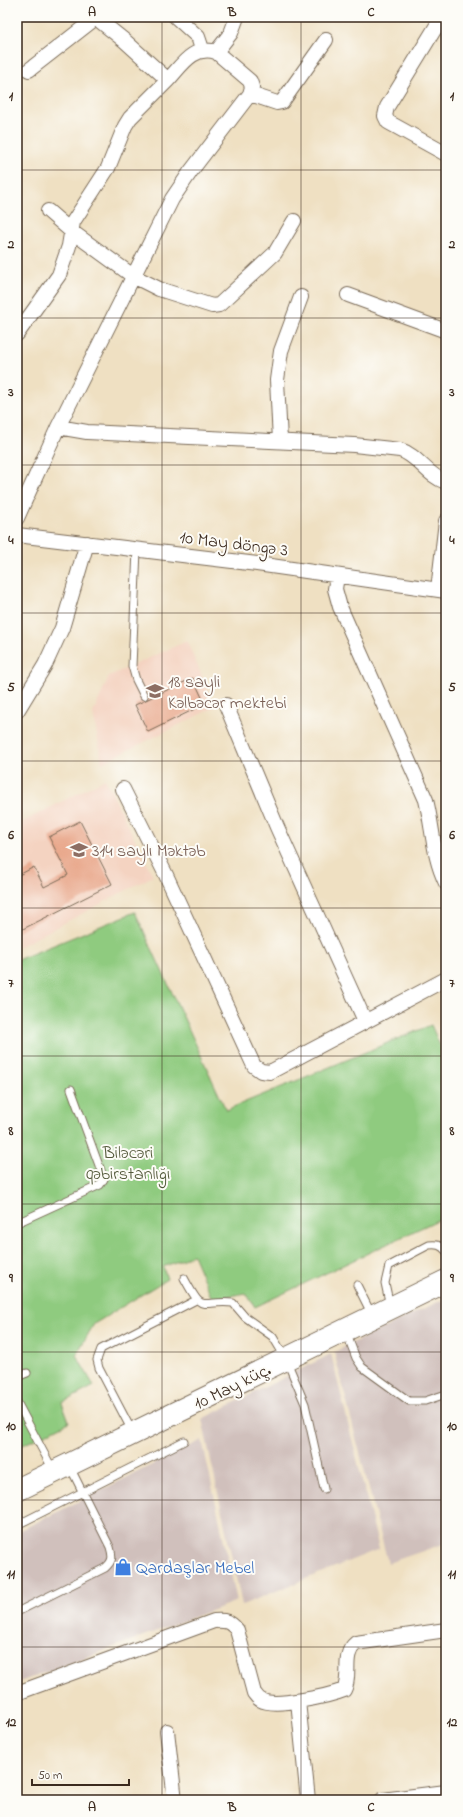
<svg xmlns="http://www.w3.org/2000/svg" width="463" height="1817" font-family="'Indie Flower',sans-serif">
  <rect width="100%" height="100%" fill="#fdfcf7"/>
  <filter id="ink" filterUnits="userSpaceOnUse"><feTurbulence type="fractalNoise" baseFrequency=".025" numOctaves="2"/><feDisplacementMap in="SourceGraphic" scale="8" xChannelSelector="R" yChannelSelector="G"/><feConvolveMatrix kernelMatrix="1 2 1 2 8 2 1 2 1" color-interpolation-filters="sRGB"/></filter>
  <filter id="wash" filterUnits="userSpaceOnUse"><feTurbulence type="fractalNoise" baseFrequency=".012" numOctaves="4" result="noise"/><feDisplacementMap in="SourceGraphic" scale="16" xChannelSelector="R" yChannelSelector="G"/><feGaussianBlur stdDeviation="0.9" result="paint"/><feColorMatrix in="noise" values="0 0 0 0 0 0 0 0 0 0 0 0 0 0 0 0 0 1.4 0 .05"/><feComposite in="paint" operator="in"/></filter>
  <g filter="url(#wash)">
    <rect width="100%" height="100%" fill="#efe0c2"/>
    <!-- built -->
    <path fill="#f4d3c1" d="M187,641L215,707L102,763L93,713L109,676Z
      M105,779L153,876L17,948V825Z"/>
    <!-- industrial -->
    <path fill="#d0c0bc" d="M446,1298V1543L388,1563L334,1352Z
      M331,1354L379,1549L242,1605L202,1419Z
      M202,1440L237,1601L17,1683V1532Z"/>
    <!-- green -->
    <path fill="#8fcb7f" stroke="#657a4e" d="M135,912L226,1110L431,1025L446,1059V1216L255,1307L246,1293L212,1299L193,1255L163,1267L167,1279L94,1324L76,1355L94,1386L62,1403L69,1422L17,1448V960Z"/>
    <g id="blocks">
      <!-- building -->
      <path fill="#e9a98d" d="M193,678L205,704L148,732L135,705Z
        M80,821L112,884L17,932V876L34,867L44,887L68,875L49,837Z"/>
    </g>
  </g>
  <g filter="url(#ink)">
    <use href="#blocks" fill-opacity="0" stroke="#7a6a57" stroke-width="1"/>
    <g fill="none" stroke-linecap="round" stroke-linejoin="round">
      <!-- lane casing -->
      <g stroke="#7a6a57" stroke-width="9">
        <path id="lane" d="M137,550L132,666L136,680L144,696
          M17,1223L100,1185L104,1179L71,1089
          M184,1278C204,1315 198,1300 233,1303L245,1317L273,1337L286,1359L305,1404L324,1489
          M357,1285L372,1315
          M390,1306L385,1283L389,1266L429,1245C437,1244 441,1245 446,1251
          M346,1332L356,1358L362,1367L409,1401H425L446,1394
          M17,1377L27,1373
          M17,1402L53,1470
          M132,1431L99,1368L97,1360L101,1349L196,1300
          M17,1525L184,1441
          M17,1612L105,1568C113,1561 113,1557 110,1547L70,1467"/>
      </g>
      <!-- street casing -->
      <g stroke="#7a6a57" stroke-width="16">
        <path id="street" d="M176,17L198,37L202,49
          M442,17L387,107L385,116L388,122L446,154
          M29,70L97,17
          M168,80C182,65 193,45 216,52
          M250,94L277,103L282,102L326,40
          M48,211L71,231L133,276L159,289L212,306L219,305L275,253L294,221
          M348,295L446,331
          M17,334L59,275L69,246L73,222L108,168L125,126L130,118L168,80L125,41L95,17
          M58,427L87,432L354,445L400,450C418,455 427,476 446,482
          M280,441L277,380L281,351L301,297
          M17,518L58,427L172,199L191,171L250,94L252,87L250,81L216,52L231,33L237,17
          M17,535L257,564L446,591
          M337,576L335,589L340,607L426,800C433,828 433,857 446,883
          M438,590L446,521
          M226,705L277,827L365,1021
          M17,711L45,665L62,628L87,543
          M123,789L166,875L254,1066L261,1071L270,1072L446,979
          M17,1693L214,1621C225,1620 230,1621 237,1630L254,1693C256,1695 258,1699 261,1700C274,1708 329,1696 344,1690C352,1675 341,1655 356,1643L446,1630
          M298,1701L308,1800
          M167,1731L175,1800
          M382,1800L446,1792"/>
      </g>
      <!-- primary casing -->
      <g stroke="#7a6a57" stroke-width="24">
        <path id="primary" d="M17,1490L446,1281"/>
      </g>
      <!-- lane -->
      <use href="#lane" stroke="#fff" stroke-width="7"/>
      <!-- street -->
      <use href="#street" stroke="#fff" stroke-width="14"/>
      <!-- primary -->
      <use href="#primary" stroke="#fff" stroke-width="22"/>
    </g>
  </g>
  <!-- grid -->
  <path fill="none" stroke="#3b2a1e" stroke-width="1" stroke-opacity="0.55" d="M162,17V1800M301,17V1800M17,170H446M17,318H446M17,465H446M17,613H446M17,761H446M17,908H446M17,1056H446M17,1204H446M17,1352H446M17,1500H446M17,1647H446"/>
  <!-- icons -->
  <defs>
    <g id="school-bare" transform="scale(1.38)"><path d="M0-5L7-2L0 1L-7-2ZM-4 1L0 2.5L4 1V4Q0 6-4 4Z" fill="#8d6e63" stroke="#fdfcf7" stroke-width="2.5" paint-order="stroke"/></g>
    <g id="shop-bare" transform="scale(1.38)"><path d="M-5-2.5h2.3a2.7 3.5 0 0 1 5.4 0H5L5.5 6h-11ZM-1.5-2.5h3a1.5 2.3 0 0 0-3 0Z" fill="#3f7fe0" stroke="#fdfcf7" stroke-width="2.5" paint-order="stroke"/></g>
  </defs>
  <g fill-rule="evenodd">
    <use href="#school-bare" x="155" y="691"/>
    <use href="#school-bare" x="79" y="850"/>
    <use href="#shop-bare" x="123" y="1567"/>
  </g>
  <g text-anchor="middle" stroke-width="4" stroke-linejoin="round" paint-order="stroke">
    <!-- street labels -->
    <g font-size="18" fill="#3b2a1e" stroke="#fdfcf7">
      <text transform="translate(234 543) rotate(7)" y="6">10 May döngə 3</text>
      <text transform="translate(232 1386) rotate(-26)" y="6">10 May küç.</text>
    </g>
    <!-- education labels -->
    <g font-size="18" fill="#785e54" stroke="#fdfcf7" text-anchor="start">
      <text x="168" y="687">18 sayli<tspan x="168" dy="21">Kəlbəcər mektebi</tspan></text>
      <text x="92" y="856">314 saylı Məktəb</text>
    </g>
    <!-- park labels -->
    <g font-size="18" fill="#545a3b" stroke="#fdfcf7">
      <text x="128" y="1158">Biləcəri<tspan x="128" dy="21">qəbirstanlığı</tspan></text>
    </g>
    <!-- shop labels -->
    <g font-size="18" fill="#366cbe" stroke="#fdfcf7" text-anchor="start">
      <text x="136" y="1573">Qardaşlar Mebel</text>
    </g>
  </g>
  <!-- margin -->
  <rect width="463" height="1817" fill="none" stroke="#fdfcf7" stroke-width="44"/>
  <!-- scale -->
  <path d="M32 1779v6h97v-6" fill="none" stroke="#3b2a1e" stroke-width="2"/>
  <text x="38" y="1779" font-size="12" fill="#3b2a1e" stroke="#fdfcf7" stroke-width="3" paint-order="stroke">50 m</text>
  <rect x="22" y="22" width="419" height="1773" fill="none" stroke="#3b2a1e" stroke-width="1.5"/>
  <g font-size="13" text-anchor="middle" font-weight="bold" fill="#3b2a1e">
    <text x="92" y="16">A</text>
    <text x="232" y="16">B</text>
    <text x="371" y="16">C</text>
    <text x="11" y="100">1</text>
    <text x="452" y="100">1</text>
    <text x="11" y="248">2</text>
    <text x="452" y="248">2</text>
    <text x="11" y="396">3</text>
    <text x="452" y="396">3</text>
    <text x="11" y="544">4</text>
    <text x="452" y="544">4</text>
    <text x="11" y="691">5</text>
    <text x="452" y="691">5</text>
    <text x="11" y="839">6</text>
    <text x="452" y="839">6</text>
    <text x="11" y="987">7</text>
    <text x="452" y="987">7</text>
    <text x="11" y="1135">8</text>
    <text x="452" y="1135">8</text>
    <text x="11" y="1282">9</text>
    <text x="452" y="1282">9</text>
    <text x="11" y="1430">10</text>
    <text x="452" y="1430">10</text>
    <text x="11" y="1578">11</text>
    <text x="452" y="1578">11</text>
    <text x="11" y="1726">12</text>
    <text x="452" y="1726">12</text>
    <text x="92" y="1811">A</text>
    <text x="232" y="1811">B</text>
    <text x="371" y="1811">C</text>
  </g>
</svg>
